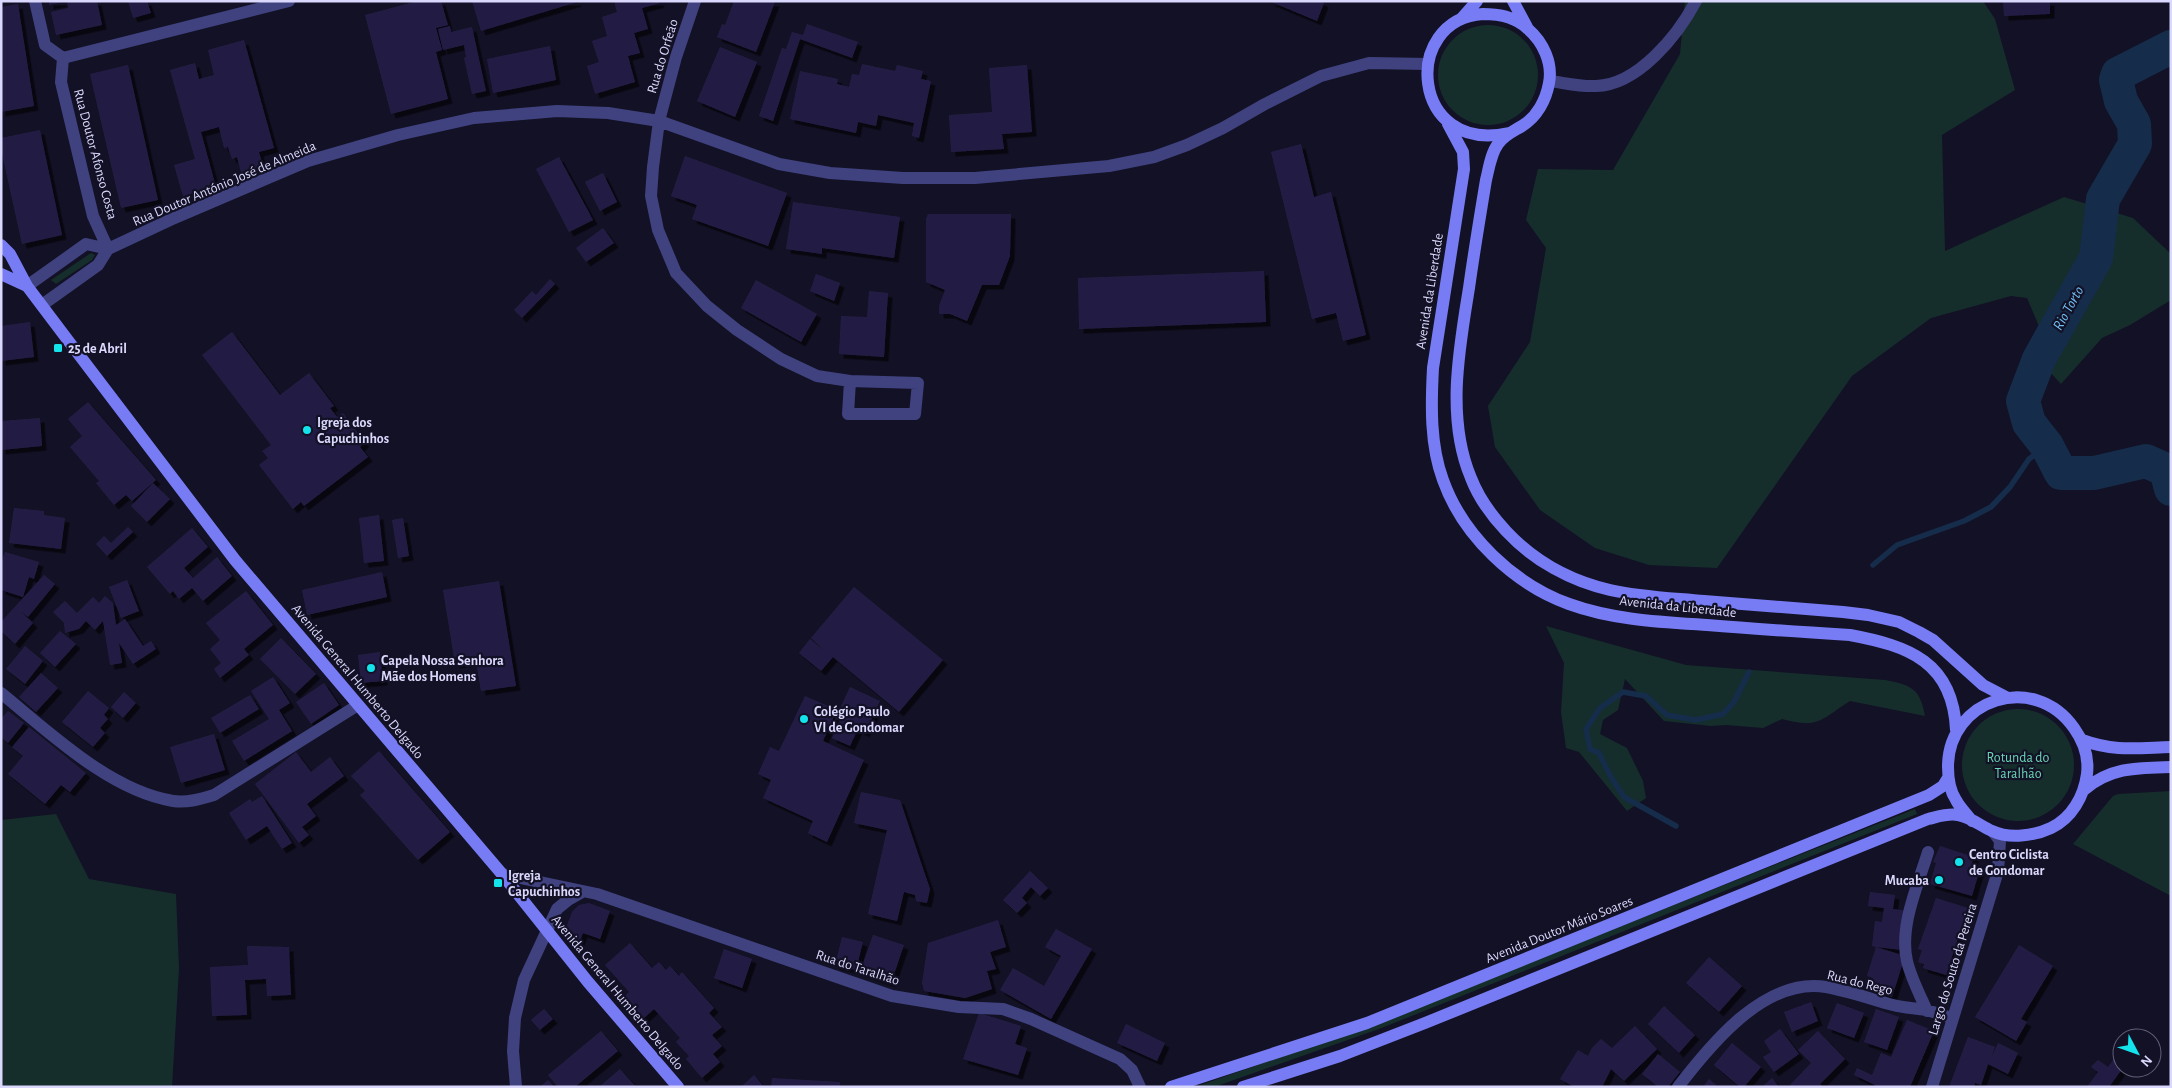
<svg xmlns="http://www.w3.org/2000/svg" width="2172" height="1088" font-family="'Alegreya Sans',sans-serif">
  <defs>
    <filter id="shadow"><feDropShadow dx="4.5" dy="4.5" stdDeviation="0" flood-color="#0009"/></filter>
  </defs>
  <rect width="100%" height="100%" fill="#131125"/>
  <!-- green -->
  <path fill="#152e2c" d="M1685,1H1983L1995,19L2015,90L1942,135L1945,251L2064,197L2133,218L2171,254V300L2130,325L2102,338L2061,384L2047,369L2038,324L2027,298L2011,296L1931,318L1852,376L1717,568L1649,565L1595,548L1540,510L1495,447L1488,406L1530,342L1546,248L1526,220L1538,169L1613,170L1680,54Z
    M1438 75a50 50 0 1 1 100 0a50 50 0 1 1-100 0Z
    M91,253L95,255L92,260L56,284L51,280Z
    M1546,626L1686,665L1885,680C1911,685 1920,688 1925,716L1850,701C1820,720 1819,729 1782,719L1763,728L1726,725L1711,726L1664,721L1625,679L1618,710L1603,720L1600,734L1627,748L1643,781L1646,798L1627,811L1579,752L1566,748L1561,712L1564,663Z
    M1962 765a56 56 0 1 1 112 0a56 56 0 1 1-112 0Z
    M2171,791V896L2073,844L2113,796L2118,794Z
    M1915,809L1917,814L1379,1029L1214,1087H1195L1378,1023Z
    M56,814L89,879L176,894L179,968L172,1087H1V820Z"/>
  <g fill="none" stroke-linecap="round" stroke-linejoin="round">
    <!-- stream -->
    <path stroke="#152d4b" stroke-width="5.5" d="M1873,565L1897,545L1964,521L1991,507L2010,487L2029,459L2047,446
      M1676,826L1624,797L1611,777L1599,753L1590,749L1586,729L1600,708L1623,692L1646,696L1667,715L1696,720L1723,714L1734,702L1749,672"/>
    <!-- river -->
    <path stroke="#152d4b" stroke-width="34" d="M2171,47L2118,74L2116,80L2121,101L2134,124L2135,144L2103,199L2096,258L2039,359L2023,401L2029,423L2047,446L2061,473H2094L2146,461L2166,470L2171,489"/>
  </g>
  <!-- building -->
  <path fill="#241f44" filter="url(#shadow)" d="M49,1H64V2L49,5Z
    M67,1H97L102,25L56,35L51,12L68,8Z
    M128,1H147L151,13L133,18Z
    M418,1H441L448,25L436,28L442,50L436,52L448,99L391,114L365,15Z
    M472,1H577V2L481,31Z
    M614,1H659L660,3L642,8L648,29L634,33L640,53L628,56L635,82L595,94L587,66L599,62L592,41L607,36L602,17L617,12Z
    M734,1L775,2L756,52L717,37L722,24L725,25Z
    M1269,1H1321L1324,3L1317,21Z
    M2003,1H2050V14L2004,16Z
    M18,4L34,106L1,112V7Z
    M807,24L858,42L852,58L800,39L773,121L759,116L782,48L786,49L792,32L803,35Z
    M450,26L451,32L472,27L486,91L472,94L464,58L466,57L464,45L443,50L438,29Z
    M244,40L274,148L259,152L263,166L241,172L237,157L232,159L228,147L224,148L219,127L201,132L216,187L183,196L174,165L195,159L170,70L195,63L199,79L214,75L208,50Z
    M550,46L556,80L493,93L487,59Z
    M720,47L757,62L735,117L697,101Z
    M862,64L895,71L897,65L923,71L921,79L931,81L919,138L912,136L914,123L878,115L876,126L858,122L856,133L790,119L800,71L838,79L837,84L849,87L852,74L859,75Z
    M128,65L158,200L121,208L90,74Z
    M1027,65L1032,132L1002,134L1004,149L951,152L949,115L992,112L989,68Z
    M40,130L62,235L22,244L1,149V138Z
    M1301,144L1314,197L1331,192L1366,335L1343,341L1336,313L1312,319L1271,152Z
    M685,156L787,193L768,246L692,219L697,205L671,196Z
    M559,157L593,220L569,232L536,169Z
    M603,173L617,202L600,211L585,182Z
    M793,202L900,217L894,258L822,248V254L786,249Z
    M928,214H1011L1010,256L999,285H982L967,321L950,314H939V306L945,290L926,282V219Z
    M603,228L614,243L586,262L576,248Z
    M1264,271L1266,322L1079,329L1078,278Z
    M816,274L840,283L834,301L810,291Z
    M550,279L555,284L522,318L514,310L532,291L536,295Z
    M756,280L817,314L801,342L741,308Z
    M869,291L888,293L884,357L839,354L841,316L867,317Z
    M30,322L34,357L1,361V326Z
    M232,332L280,395L309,373L334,406L330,408L337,417L343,413L365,442L360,447L368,457L304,506L301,502L293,509L259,465L268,458L262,451L271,445L202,355Z
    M88,402L156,480L132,501L126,495L114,505L96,483L99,481L70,447L82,436L68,419Z
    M40,418L42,446L1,450V421Z
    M153,483L170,499L147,522L131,506Z
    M14,508L44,511V515L65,518L61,549L9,543Z
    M379,515L384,561L364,563L359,518Z
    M403,518L409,556L398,558L392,520Z
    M128,527L133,532L107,556L96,544L104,536L111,543Z
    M192,528L208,547L184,568L193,578L217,557L232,576L203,601L192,588L179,599L173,591L170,594L147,567Z
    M5,552L39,562L34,579L29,577L23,597L1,590V563Z
    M382,572L387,597L307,615L302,590Z
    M44,575L55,584L28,617L19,610L33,623L15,644L1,631V622Z
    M127,580L139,611L121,618L109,587Z
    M499,581L516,686L481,691L476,661L455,664L443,590Z
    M854,587L943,660L899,712L833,657L821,671L799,653L810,639L826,652L811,638Z
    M246,591L273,625L244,649L249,655L220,678L214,669L221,663L210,649L220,640L206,623Z
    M105,596L113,603L116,625L125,619L143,646L151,641L156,649L133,664L119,643L122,663L110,665L103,621L95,630L86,621L79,629L65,633L64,623L53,612L65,601L77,613L93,597L99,603Z
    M60,631L76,644L55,667L40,653Z
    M281,638L316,674L295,694L260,659Z
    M25,646L43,661L25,684L6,669Z
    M380,652L383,681L361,683L358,655Z
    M41,673L58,688L36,712L19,697Z
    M273,677L290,703L279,710L292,731L244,761L232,741L269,719L251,691Z
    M324,683L339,705L311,724L296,702Z
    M850,687L880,701L865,733L858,729L850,746L832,738L840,721L835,719Z
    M88,691L109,708L104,715L108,719L100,728L105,733L93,747L62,722Z
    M124,692L136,703L123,718L111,707Z
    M250,695L259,709L220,733L211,718Z
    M805,696L837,710L823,741L864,760L827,842L808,833L813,821L763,798L771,780L758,774L770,747L779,751Z
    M8,711L24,723L8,743L1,737V719Z
    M29,727L86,773L70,792L61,785L45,804L8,774L23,756L12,747Z
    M214,734L225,770L181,783L170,747Z
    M379,751L450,832L418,860L360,795L365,791L351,776Z
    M296,752L311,772L330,757L344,776L307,804L316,816L302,827L309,835L299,843L255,784Z
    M861,792L900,800L930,889L927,903L916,901L915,895L904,892L897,921L868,914L887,830L854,823Z
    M262,796L292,843L282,849L267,826L246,840L229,813L250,799L252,802Z
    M1940,846L1974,857L1971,866L1980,869L1972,896L1930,884L1936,863L1933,862Z
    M1030,871L1048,888L1040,896L1031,887L1022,898L1027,903L1017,913L1003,900Z
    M1870,892L1895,895L1893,909L1907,911L1902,950L1876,947L1905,956L1892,997L1869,990L1873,978L1867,976L1876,947L1872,946L1875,921L1882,922L1884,908L1868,906Z
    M1936,898L1968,908L1946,975L1923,968L1924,964L1918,962L1922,950L1918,949Z
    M589,903L610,911L600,939L583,933L580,941L563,936L572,912L579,905Z
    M998,920L1006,947L990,952L996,969L987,971L992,989L965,998L924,991L922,983L928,943Z
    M1056,929L1092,949L1051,1019L1000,990L1013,968L1044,986L1061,956L1045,947Z
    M873,935L904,945L891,983L860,972Z
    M842,937L863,942L856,970L835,965Z
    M630,943L652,968L659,962L666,970L670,966L679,976L682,972L714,1008L709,1013L722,1027L712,1035L722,1046L713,1054L720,1062L702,1078L686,1059L689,1056L676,1042L680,1038L654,1009L642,1020L623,998L629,992L605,965Z
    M2019,945L2053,966L2021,1019L2027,1022L2016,1041L1975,1017Z
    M247,946L289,947L291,995L267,996L266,979L245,980L247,1015L212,1016L210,967L248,965Z
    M724,949L752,959L742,988L714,978Z
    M1709,957L1742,986L1719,1012L1686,983Z
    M1811,1002L1818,1021L1792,1032L1784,1012Z
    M1837,1003L1864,1013L1854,1038L1827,1028Z
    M1664,1006L1695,1035L1679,1053L1648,1024Z
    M544,1009L553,1019L540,1030L531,1020Z
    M1876,1009L1899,1017L1887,1050L1864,1042Z
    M979,1013L1021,1026L1015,1044L1027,1048L1018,1075L963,1059Z
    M1907,1020L1934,1031L1910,1087H1874L1875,1085L1854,1075L1857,1068L1872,1075L1881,1053L1891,1057Z
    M1126,1024L1165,1043L1157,1061L1117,1043Z
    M1635,1026L1657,1049L1624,1081L1611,1069L1602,1087H1574L1560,1079L1578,1050L1588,1056L1592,1048L1601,1039L1612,1048Z
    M1780,1029L1799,1054L1774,1072L1763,1057L1771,1052L1764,1041Z
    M601,1031L618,1051L575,1087H558L548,1075Z
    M1818,1031L1845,1059L1820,1084L1823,1087H1792L1790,1085L1811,1063L1798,1050Z
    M1968,1037L1995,1047L1991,1058L1998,1043L2018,1053L2008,1074L1988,1064L1981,1085L1975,1083L1974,1087H1949Z
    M1732,1043L1761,1067L1744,1087H1740L1714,1065Z
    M2122,1048V1069L2109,1087H2087L2098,1072L2091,1067L2098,1060L2108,1067Z
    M1658,1054L1680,1072L1668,1087H1658L1642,1074Z
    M620,1069L636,1087H599Z
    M754,1075L764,1087H741Z
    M772,1078L840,1082V1087H771Z
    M1772,1078L1779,1087H1762Z
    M1709,1079L1718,1087H1703Z
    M548,1080L554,1087H540Z"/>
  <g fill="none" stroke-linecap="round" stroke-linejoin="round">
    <!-- street -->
    <path stroke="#404280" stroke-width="12" d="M35,1L45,45L63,58
      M695,1L676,57L659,121L653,167L651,196L658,230L676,273L707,306L737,330L781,359L817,376L850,381L848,414H915L918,383L850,381
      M1550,81C1565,83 1581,87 1596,86C1638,85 1678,35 1696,1
      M108,249L93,216L61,82L63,58L289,1
      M27,286L86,244L108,249
      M42,305L98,265L108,249L170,220L308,161L398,135L474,118L557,111L608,113L659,121L779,164L830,173L903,178H975L1109,166L1154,157L1187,145L1223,128L1265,104L1321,76L1369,63L1428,64
      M1,693C49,732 110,791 173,801C187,803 201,799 214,795L358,705
      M502,874L597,894L892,996L959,1007L1003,1009L1031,1019L1120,1059L1132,1070L1140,1087
      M1927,1011C1920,995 1911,978 1907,961C1899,926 1918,885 1928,852
      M516,1087L513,1051L515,1018L524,980L557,909L568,900L582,892
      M1678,1087C1711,1044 1765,977 1826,987C1848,991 1871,999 1893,1005C1904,1008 1915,1008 1926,1010C1935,1012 1944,1016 1952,1018
      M1932,1087L1998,871L2000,841L1994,833"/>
    <!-- secondary -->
    <path stroke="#777cf4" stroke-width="12" d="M1513,1L1527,27
      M1462,18L1477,1
      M1448,124L1463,152L1464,169L1433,368C1431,405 1430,445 1443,480C1463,536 1514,584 1569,604C1613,620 1661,622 1707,625C1755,629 1802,632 1850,635C1909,646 1953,662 1956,730
      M1509,133C1410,155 1401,19 1483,14C1499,14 1516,17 1528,29C1543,42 1553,63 1549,83C1546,100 1537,117 1522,126C1514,131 1504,135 1498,144C1491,153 1489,168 1486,180C1480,216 1474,252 1469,288C1459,349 1446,419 1471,478C1479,499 1491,515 1506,531C1534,561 1571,581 1610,590C1641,597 1673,598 1704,601C1750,605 1797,608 1843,612L1868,615L1899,622L1919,632L1933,640L1983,685L2008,698
      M1,245L10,254L27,286L67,339L235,560L502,874L588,982L678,1087
      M1,274L27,286
      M2082,740C2115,752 2137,748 2171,747
      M2085,789C2112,767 2137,768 2171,767
      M1171,1087L1367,1023L1929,795L1943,786L1948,778
      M1243,1087L1340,1056L1425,1023L1928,819C1937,817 1948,813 1958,815C1970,817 1981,826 1992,831C2009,839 2034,836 2051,828C2072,818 2084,796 2087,774C2089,757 2084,742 2074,728C2034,671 1948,699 1948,767C1948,778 1950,791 1956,800C1960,808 1967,814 1972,821"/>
  </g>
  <!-- markers -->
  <g fill="#14e3ec" stroke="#131125" stroke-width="2">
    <rect x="53" y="343" width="10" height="10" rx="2.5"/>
    <circle cx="307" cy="430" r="5"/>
    <circle cx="371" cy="668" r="5"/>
    <circle cx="804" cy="719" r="5"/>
    <circle cx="1959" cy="862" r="5"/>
    <circle cx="1939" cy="880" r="5"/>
    <rect x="493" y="878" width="10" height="10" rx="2.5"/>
  </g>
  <g text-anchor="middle" stroke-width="4.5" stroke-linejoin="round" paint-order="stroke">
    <!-- street labels -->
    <g font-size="14" fill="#dad8fc" stroke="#131125">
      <text transform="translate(662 56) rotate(-73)" y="5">Rua do Orfeão</text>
      <text transform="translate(96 154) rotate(75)" y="5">Rua Doutor Afonso Costa</text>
      <text transform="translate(224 183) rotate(-23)" y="5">Rua Doutor António José de Almeida</text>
      <text transform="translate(1429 291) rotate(-81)" y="5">Avenida da Liberdade</text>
      <text transform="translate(1678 606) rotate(6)" y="5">Avenida da Liberdade</text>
      <text transform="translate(358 681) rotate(50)" y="5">Avenida General Humberto Delgado</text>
      <text transform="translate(1559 929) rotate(-22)" y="5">Avenida Doutor Mário Soares</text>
      <text transform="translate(858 967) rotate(18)" y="5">Rua do Taralhão</text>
      <text transform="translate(1952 969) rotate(-73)" y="5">Largo do Souto da Pereira</text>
      <text transform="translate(1860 982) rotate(14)" y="5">Rua do Rego</text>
      <text transform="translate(618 992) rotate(50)" y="5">Avenida General Humberto Delgado</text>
    </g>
    <!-- poi labels -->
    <g font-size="14" font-weight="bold" fill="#dad8fc" stroke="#131125" text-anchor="start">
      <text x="68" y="353">25 de Abril</text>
      <text x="317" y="427">Igreja dos<tspan x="317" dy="16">Capuchinhos</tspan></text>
      <text x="381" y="665">Capela Nossa Senhora<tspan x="381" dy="16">Mãe dos Homens</tspan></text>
      <text x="814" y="716">Colégio Paulo<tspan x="814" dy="16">VI de Gondomar</tspan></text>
      <text x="1969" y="859">Centro Ciclista<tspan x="1969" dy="16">de Gondomar</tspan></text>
      <text x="508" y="880">Igreja<tspan x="508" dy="16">Capuchinhos</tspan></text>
      <text x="1929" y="885" text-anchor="end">Mucaba</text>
    </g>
    <!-- park labels -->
    <g font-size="14" fill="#69d6b4" stroke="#131125">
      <text x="2018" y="762">Rotunda do<tspan x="2018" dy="16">Taralhão</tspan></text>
    </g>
    <!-- water labels -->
    <g font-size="15" font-style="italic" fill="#6fbef3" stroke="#131125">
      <text transform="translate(2068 308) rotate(-61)" y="5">Rio Torto</text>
    </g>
  </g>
  <!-- border -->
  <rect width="2172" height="1088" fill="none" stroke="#dad8fc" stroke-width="5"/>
  <!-- north arrow -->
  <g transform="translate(2137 1053) rotate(131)"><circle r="24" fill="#131125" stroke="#63617b"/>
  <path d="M0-4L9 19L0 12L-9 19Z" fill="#14e3ec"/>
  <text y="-8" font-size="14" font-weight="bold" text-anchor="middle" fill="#dad8fc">N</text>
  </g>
</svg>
